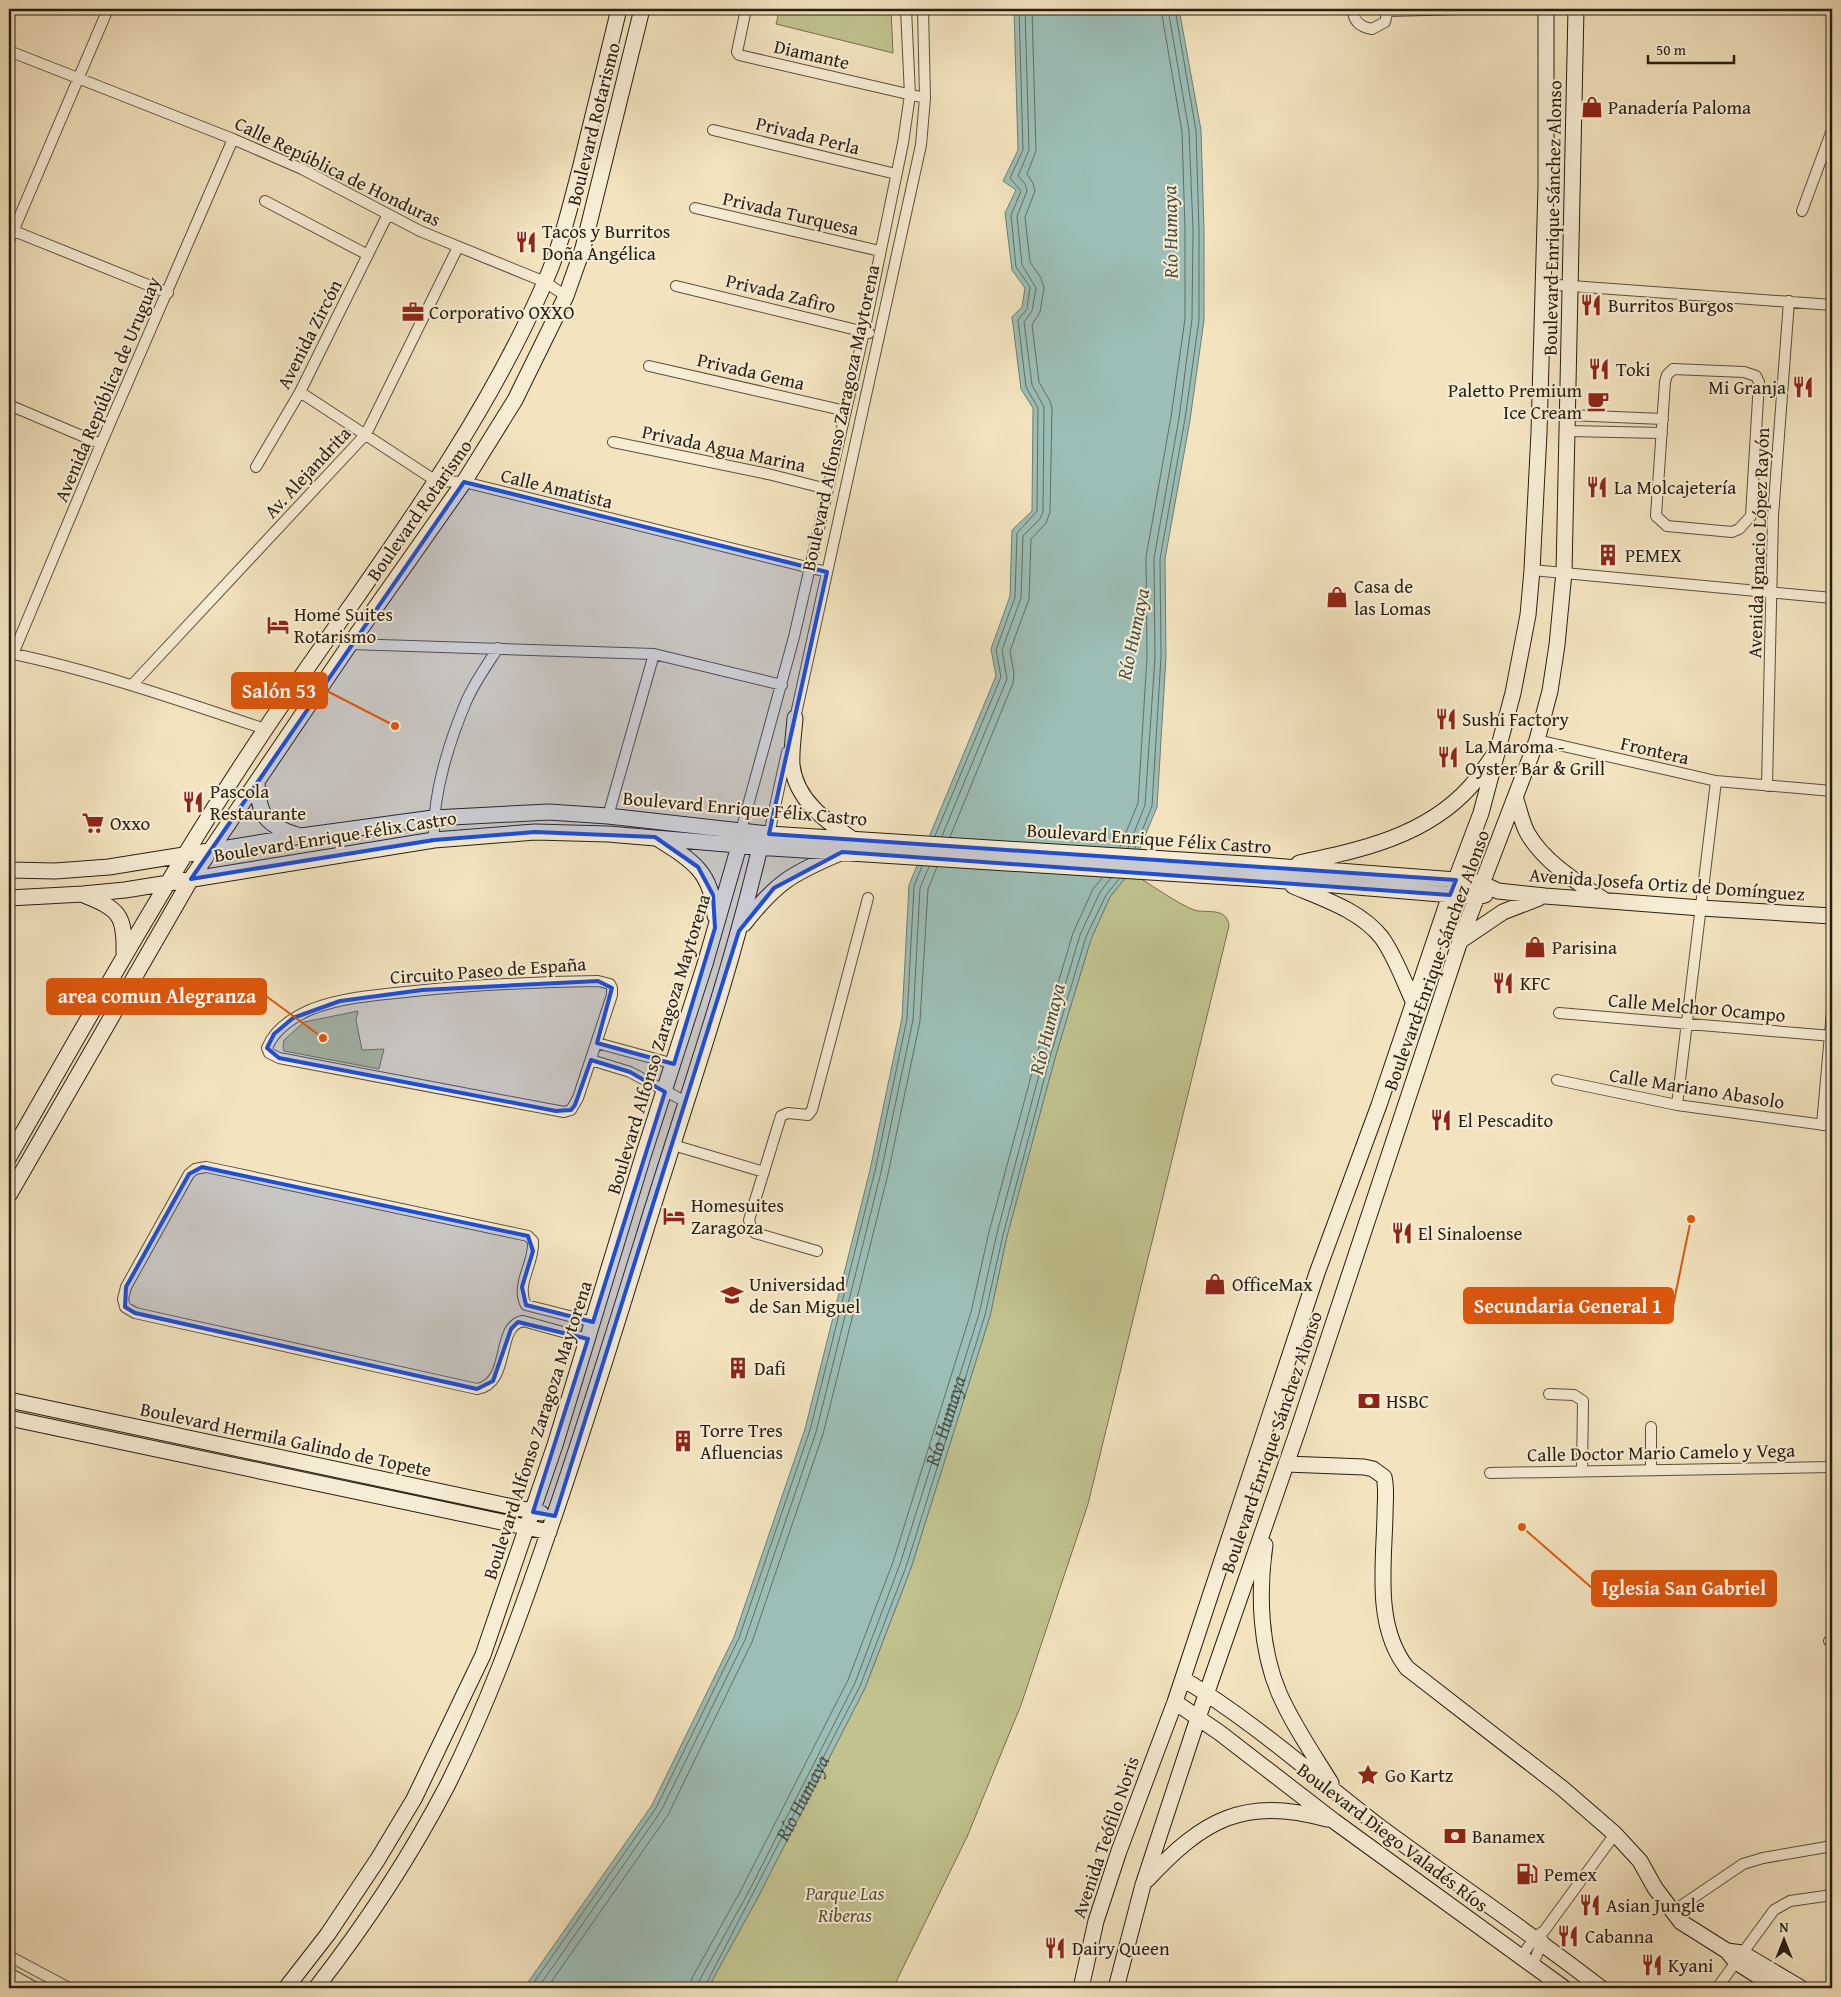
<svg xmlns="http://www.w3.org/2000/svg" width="1841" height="1997" font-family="'Gentium Book Plus',serif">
  <rect width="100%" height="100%" fill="#f3e4bf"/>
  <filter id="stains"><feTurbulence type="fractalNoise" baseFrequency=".004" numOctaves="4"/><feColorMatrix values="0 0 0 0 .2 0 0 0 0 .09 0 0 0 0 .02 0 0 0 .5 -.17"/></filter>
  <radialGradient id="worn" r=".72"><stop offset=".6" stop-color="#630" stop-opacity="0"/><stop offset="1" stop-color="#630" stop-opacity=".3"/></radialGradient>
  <!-- green -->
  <path fill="#c1c28e" stroke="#747050" d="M780,9H891L893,53L776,24Z
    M1130,872C1147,882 1178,904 1194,910C1206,914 1227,906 1229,926L1088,1504L1021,1705L967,1837L893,1988H708L757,1899L865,1688L911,1568L990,1316L1007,1236L1055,1058L1091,939L1110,897Z
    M358,1011L356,1020L362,1050L384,1049L379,1069L284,1051L283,1048L284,1040L304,1022Z"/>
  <!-- water -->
  <path fill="#9cbeb6" stroke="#6d7e74" d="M1014,9H1179L1201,130L1204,230V320L1190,420L1165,559L1166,657L1157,807L1130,872L1110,897L1091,939L1055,1058L1007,1236L990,1316L911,1568L865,1688L757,1899L708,1988H524L652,1805L734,1637L805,1429L870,1170L902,1018L909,885L996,676L991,649L1010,596L1012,530L1032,511L1033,408L1021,389L1012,317L1022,307L1025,288L1012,270L1005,213L1016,190L1003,181L1018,150Z"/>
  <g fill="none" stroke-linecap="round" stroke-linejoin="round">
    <!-- shore -->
    <g stroke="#626e64" stroke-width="1">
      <path d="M935,836L1001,677L996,650L1015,597L1017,533L1037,511L1038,408L1026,387L1018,320L1027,309L1030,287L1016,267L1011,215L1021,191L1010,178L1023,150L1019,9"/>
      <path d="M942,836L1007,679L1002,650L1021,598L1023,536L1040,519L1043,512L1044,407L1032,385L1024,322L1032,311L1036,288L1022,265L1017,216L1027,191L1025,184L1018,176L1029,150L1025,9"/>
      <path d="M950,837L1013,683L1014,673L1010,651L1029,599L1031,539L1046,523L1050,512L1052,408L1050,401L1039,382L1032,325L1040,312L1044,288L1041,278L1030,262L1025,217L1035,191L1033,183L1027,174L1036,151L1032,9"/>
      <path d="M1120,847L1138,803L1147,657L1146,557L1171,417L1185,319V230L1182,132L1161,9"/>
      <path d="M1128,848L1145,805L1155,657L1154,558L1179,418L1192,319L1193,230L1189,131L1168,9"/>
      <path d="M1135,848L1152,806L1161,657L1160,559L1185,419L1199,320V230L1196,131L1175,9"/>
      <path d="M530,1988L656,1808L739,1638L810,1430L875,1171L907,1019L914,886L922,866"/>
      <path d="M538,1988L661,1811L745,1640L816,1432L881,1172L913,1020L920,888L929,867"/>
      <path d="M547,1988L668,1815L752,1642L823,1434L888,1174L920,1021L928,889L937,867"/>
      <path d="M690,1988L692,1978L741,1890L848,1680L893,1562L971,1312L989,1232L1037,1054L1073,933L1093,889L1102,878"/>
      <path id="s1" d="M697,1988L699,1981L748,1893L855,1683L900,1564L979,1314L997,1233L1044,1056L1080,935L1100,892L1111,878"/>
      <path id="s2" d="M704,1988L860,1686L906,1567L985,1315L1003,1235L1050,1057L1086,937L1106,895L1119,879"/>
    </g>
    <!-- street casing -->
    <g stroke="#5a503c" stroke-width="12">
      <path id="street" d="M746,9L737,52L739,55L925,98
        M1353,9C1353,21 1360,27 1372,29L1385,22L1388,9
        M1388,11L1465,9
        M9,51L233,139L302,169L420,231L545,282L566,296
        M713,130L896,174
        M265,201L368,255
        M695,208L880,251
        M1802,211L1832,130
        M9,229L168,293
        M9,241L108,9
        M1544,284L1832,305
        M676,286L869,333
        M649,366L846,411
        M1673,369L1744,372L1756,376L1759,382L1751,516L1739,529L1732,532L1667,526L1656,516L1665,382L1667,375Z
        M300,392L436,481L464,482L827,572
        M9,405L101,444
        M1568,415L1663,419
        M1568,431L1662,433
        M613,442L768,474L827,489
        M256,467L300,392L388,214
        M1532,570L1832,598
        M350,644L654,654L782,685
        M9,653C96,671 181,701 265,729
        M13,654L101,444L233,139
        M132,685L366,434L458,247
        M794,723L921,145L925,98L923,9
        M1537,740L1716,781L1832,791
        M1767,786L1773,516L1789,301
        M608,816L654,654
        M741,831L794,637L864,332L903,143L910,95L906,9
        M769,834L787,752
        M434,840C432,796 449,742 466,702C474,683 487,665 498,648
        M598,981L610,984L612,988V995L578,1098L571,1110L564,1112L279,1058L269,1053L267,1048C275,1028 293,1017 312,1009C341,998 374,995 405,992C469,985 534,982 598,981Z
        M1559,1013L1832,1036
        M597,1043L674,1064
        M591,1060L630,1072L686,1102
        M1557,1080L1677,1105L1832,1126
        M1677,1105L1716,781
        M1822,1125L1832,1012
        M673,1145L764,1172
        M817,1251L755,1233L752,1230L749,1220L781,1116L788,1113L808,1115L812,1110L868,898
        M588,1339L523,1321C495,1326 512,1383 477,1389L135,1313L125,1307L123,1299L126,1287L189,1174L195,1169L206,1167L528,1236L533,1241C535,1263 515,1284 526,1305L593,1322
        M1549,1394L1574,1395L1583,1401L1582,1471
        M1651,1470V1427
        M1490,1473L1832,1467
        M1829,1641H1832
        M1672,1912L1743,1864L1763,1858L1832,1846
        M9,1956L69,1988
        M1522,1956L1535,1937L1544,1931L1615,1834
        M1533,1964L1543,1940
        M9,1973L36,1988
        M1717,1988L1774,1910L1790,1901L1832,1895"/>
    </g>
    <!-- secondary casing -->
    <g stroke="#271e11" stroke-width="17">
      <path id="secondary" d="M795,718C794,733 791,750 792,765C796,800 825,820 851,838
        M257,783C259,815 265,825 297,835
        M1516,800C1520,811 1522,824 1528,834C1545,863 1577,882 1604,900
        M658,839C693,861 712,872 715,916
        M1299,863C1361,850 1426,836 1470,787C1479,777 1486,766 1493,756
        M9,870L55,871L109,867L301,836L433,818L549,812L608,816L769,834L1261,865L1456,880L1481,883L1498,891L1545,896L1701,908L1832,916
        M1293,886C1324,899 1361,911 1382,938C1396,958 1404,982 1414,1003
        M84,895C119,909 125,915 124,953
        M9,898L83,894L125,890L434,840L535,832L608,834L772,848L1260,879L1476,897L1485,895
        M744,924C776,883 791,874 838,854
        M1460,941L1503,912L1539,898
        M9,1157C92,1012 173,867 266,728C364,582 475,444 545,282C561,246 570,207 580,169C593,115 606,62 619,9
        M9,1195L191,879L350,644L464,482L515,400L566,296L583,248L642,9
        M9,1400L541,1513
        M9,1418L549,1532
        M1286,1464L1364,1467L1373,1469L1384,1477C1387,1489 1385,1502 1385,1515C1384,1565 1374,1626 1407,1668L1562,1788L1615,1834L1640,1861L1655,1888L1681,1922L1727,1951L1736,1962L1777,1988
        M1265,1545C1258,1593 1260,1648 1279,1693C1293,1725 1313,1754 1331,1783
        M1183,1679C1253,1721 1315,1777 1380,1827C1453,1881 1529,1932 1601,1988
        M1175,1702L1220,1733L1334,1821L1564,1988
        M1147,1880C1203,1820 1243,1796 1327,1819
        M1727,1951L1742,1953L1801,1988
        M286,1988L328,1934L378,1859L414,1799L483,1655L555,1445L644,1153L705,964L739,846
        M316,1988C365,1925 410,1857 447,1786C486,1708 516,1627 544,1545C580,1444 611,1341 643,1239C683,1108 729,980 760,847
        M1081,1988L1096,1921L1119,1851L1175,1702L1317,1273L1379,1105L1450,895L1481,813L1513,693L1528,615L1532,570L1539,433L1546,186V9
        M1116,1988L1143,1885L1198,1718L1298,1430L1460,941L1537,740L1550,691L1557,645L1564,572L1576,9"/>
    </g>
    <!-- street -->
    <use href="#street" stroke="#f7edd5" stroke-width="10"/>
    <!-- secondary -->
    <use href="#secondary" stroke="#f7edd5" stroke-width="15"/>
  </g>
  <!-- marked area -->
  <path fill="#1d4ed8" fill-opacity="0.2" stroke="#1d4ed8" stroke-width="4" stroke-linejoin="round" d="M464,482L827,572L769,834L1456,880L1450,895L842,852L774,888L739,931L555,1516L533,1512L588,1339L518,1322L511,1329L493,1381L477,1389L135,1313L125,1307L126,1287L189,1174L202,1167L528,1236L533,1251L522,1287L526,1305L593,1322L665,1092L630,1072L591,1060L575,1105L571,1110L556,1111L279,1058L267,1048L274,1034L293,1018L340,1001L422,990L598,981L612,988L597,1043L674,1064L715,928L713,895L698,867L655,837L535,832L434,840L191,879Z"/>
  <!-- icons -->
  <defs>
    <g id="shop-bare" transform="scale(1.725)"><path d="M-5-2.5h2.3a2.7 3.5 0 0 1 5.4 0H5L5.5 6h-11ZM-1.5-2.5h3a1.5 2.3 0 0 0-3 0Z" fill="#8f2418" stroke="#f7edd5" stroke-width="2.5" paint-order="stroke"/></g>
    <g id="restaurant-bare" transform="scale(1.725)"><path d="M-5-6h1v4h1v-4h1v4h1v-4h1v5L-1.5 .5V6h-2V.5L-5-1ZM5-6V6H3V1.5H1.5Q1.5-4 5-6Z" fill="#8f2418" stroke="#f7edd5" stroke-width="2.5" paint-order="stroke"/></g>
    <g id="office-bare" transform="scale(1.725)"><path d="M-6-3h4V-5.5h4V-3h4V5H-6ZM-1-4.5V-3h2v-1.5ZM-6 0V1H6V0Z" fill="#8f2418" stroke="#f7edd5" stroke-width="2.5" paint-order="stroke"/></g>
    <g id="cafe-bare" transform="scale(1.725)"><path d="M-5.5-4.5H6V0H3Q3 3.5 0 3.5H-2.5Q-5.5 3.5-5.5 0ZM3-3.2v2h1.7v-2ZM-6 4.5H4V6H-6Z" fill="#8f2418" stroke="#f7edd5" stroke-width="2.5" paint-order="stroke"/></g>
    <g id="building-bare" transform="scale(1.725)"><path d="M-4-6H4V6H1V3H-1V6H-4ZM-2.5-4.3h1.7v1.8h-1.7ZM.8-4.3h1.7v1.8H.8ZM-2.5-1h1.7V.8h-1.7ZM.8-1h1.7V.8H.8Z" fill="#8f2418" stroke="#f7edd5" stroke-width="2.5" paint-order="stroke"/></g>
    <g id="hotel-bare" transform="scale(1.725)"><path d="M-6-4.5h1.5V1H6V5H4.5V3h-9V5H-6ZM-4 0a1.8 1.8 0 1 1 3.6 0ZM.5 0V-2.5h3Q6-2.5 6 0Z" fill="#8f2418" stroke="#f7edd5" stroke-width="2.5" paint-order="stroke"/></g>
    <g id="supermarket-bare" transform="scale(1.725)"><path d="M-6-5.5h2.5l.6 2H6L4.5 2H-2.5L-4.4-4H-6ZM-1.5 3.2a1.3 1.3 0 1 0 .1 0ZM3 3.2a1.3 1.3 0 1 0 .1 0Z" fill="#8f2418" stroke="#f7edd5" stroke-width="2.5" paint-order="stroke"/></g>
    <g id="university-bare" transform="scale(1.725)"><path d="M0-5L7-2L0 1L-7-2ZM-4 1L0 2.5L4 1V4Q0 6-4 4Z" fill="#8f2418" stroke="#f7edd5" stroke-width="2.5" paint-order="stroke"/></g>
    <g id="bank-bare" transform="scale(1.725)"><path d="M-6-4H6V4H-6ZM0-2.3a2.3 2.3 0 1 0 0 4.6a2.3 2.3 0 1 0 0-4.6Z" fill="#8f2418" stroke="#f7edd5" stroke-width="2.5" paint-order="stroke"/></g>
    <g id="sight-bare" transform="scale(1.725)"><path d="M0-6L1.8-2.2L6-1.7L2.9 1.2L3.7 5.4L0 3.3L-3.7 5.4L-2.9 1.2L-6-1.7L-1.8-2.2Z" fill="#8f2418" stroke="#f7edd5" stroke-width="2.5" paint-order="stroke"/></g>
    <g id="fuel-bare" transform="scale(1.725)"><path d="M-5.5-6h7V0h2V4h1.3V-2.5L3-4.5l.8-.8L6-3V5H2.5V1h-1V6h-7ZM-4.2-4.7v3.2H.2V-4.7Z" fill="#8f2418" stroke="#f7edd5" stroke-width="2.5" paint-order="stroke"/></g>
  </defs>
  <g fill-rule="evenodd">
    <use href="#shop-bare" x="1592" y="107"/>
    <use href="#restaurant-bare" x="526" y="242"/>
    <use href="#restaurant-bare" x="1591" y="305"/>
    <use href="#office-bare" x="413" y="312"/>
    <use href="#restaurant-bare" x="1599" y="369"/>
    <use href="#restaurant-bare" x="1803" y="387"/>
    <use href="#cafe-bare" x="1598" y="401"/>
    <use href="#restaurant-bare" x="1597" y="487"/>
    <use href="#building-bare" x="1608" y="555"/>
    <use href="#shop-bare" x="1337" y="597"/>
    <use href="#hotel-bare" x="278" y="625"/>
    <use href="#restaurant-bare" x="1446" y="719"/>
    <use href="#restaurant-bare" x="1448" y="757"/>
    <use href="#restaurant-bare" x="193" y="802"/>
    <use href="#supermarket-bare" x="93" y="823"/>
    <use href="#shop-bare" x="1535" y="947"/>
    <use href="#restaurant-bare" x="1503" y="983"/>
    <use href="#restaurant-bare" x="1441" y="1120"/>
    <use href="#hotel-bare" x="674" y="1216"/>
    <use href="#restaurant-bare" x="1402" y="1233"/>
    <use href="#shop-bare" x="1215" y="1284"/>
    <use href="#university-bare" x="732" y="1295"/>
    <use href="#building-bare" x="738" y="1368"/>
    <use href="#bank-bare" x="1369" y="1401"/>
    <use href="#building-bare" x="683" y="1441"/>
    <use href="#sight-bare" x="1368" y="1775"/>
    <use href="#bank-bare" x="1455" y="1836"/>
    <use href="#fuel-bare" x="1527" y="1874"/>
    <use href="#restaurant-bare" x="1590" y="1905"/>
    <use href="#restaurant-bare" x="1568" y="1936"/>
    <use href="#restaurant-bare" x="1055" y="1948"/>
    <use href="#restaurant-bare" x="1652" y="1965"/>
  </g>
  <g text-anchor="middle" stroke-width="4" stroke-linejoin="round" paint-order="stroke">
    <!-- street labels -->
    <g font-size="19" fill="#271e11" stroke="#f7edd5">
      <text transform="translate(812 54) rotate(13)" y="7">Diamante</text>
      <text transform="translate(593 124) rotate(-76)" y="7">Boulevard Rotarismo</text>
      <text transform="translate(808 135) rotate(14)" y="7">Privada Perla</text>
      <text transform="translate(338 171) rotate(26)" y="7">Calle República de Honduras</text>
      <text transform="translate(791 213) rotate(13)" y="7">Privada Turquesa</text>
      <text transform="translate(1552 218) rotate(-89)" y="7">Boulevard Enrique Sánchez Alonso</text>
      <text transform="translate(781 293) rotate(14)" y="7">Privada Zafiro</text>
      <text transform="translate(309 334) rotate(-63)" y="7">Avenida Zircón</text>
      <text transform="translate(751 371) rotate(13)" y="7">Privada Gema</text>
      <text transform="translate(107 389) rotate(-67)" y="7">Avenida República de Uruguay</text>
      <text transform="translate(840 418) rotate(-78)" y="7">Boulevard Alfonso Zaragoza Maytorena</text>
      <text transform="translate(724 448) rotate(12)" y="7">Privada Agua Marina</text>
      <text transform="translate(307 472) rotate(-47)" y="7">Av. Alejandrita</text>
      <text transform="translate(557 488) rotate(14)" y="7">Calle Amatista</text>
      <text transform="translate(419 510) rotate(-55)" y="7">Boulevard Rotarismo</text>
      <text transform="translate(1758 543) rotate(-88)" y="7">Avenida Ignacio López Rayón</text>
      <text transform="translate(1655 750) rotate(13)" y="7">Frontera</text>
      <text transform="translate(745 808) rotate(5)" y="7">Boulevard Enrique Félix Castro</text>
      <text transform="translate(335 836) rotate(-9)" y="7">Boulevard Enrique Félix Castro</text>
      <text transform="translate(1149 838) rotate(4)" y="7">Boulevard Enrique Félix Castro</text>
      <text transform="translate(1667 884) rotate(4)" y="7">Avenida Josefa Ortiz de Domínguez</text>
      <text transform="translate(1436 960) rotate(-70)" y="7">Boulevard Enrique Sánchez Alonso</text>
      <text transform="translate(488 970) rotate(-4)" y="7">Circuito Paseo de España</text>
      <text transform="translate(1697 1007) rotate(5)" y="7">Calle Melchor Ocampo</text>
      <text transform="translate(658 1044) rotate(-73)" y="7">Boulevard Alfonso Zaragoza Maytorena</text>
      <text transform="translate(1697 1088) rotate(9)" y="7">Calle Mariano Abasolo</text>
      <text transform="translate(537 1430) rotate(-72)" y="7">Boulevard Alfonso Zaragoza Maytorena</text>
      <text transform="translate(286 1439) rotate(12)" y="7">Boulevard Hermila Galindo de Topete</text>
      <text transform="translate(1271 1442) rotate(-71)" y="7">Boulevard Enrique Sánchez Alonso</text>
      <text transform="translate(1661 1452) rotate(-1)" y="7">Calle Doctor Mario Camelo y Vega</text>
      <text transform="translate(1105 1837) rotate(-71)" y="7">Avenida Teófilo Noris</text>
      <text transform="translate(1393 1837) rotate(37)" y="7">Boulevard Diego Valadés Ríos</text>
    </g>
    <!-- poi labels -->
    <g font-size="19" fill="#271e11" stroke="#f7edd5" text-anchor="start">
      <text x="1608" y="114">Panadería Paloma</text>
      <text x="542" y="238">Tacos y Burritos<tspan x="542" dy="22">Doña Angélica</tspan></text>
      <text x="1608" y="312">Burritos Burgos</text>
      <text x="429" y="319">Corporativo OXXO</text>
      <text x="1616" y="376">Toki</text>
      <text x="1786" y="394" text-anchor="end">Mi Granja</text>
      <text x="1582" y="397" text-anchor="end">Paletto Premium<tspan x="1582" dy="22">Ice Cream</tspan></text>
      <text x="1614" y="494">La Molcajetería</text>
      <text x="1625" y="562">PEMEX</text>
      <text x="1354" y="593">Casa de<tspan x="1354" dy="22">las Lomas</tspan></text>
      <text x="294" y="621">Home Suites<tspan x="294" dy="22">Rotarismo</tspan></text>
      <text x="1462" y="726">Sushi Factory</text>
      <text x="1465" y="753">La Maroma -<tspan x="1465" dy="22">Oyster Bar &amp; Grill</tspan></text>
      <text x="210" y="798">Pascola<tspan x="210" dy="22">Restaurante</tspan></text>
      <text x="110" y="830">Oxxo</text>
      <text x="1552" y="954">Parisina</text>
      <text x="1520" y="990">KFC</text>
      <text x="1458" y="1127">El Pescadito</text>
      <text x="691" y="1212">Homesuites<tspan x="691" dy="22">Zaragoza</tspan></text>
      <text x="1418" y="1240">El Sinaloense</text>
      <text x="749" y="1291">Universidad<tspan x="749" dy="22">de San Miguel</tspan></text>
      <text x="1232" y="1291">OfficeMax</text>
      <text x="754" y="1375">Dafi</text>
      <text x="1386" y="1408">HSBC</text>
      <text x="700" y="1437">Torre Tres<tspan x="700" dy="22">Afluencias</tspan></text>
      <text x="1385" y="1782">Go Kartz</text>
      <text x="1472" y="1843">Banamex</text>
      <text x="1544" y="1881">Pemex</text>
      <text x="1606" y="1912">Asian Jungle</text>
      <text x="1585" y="1943">Cabanna</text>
      <text x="1072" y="1955">Dairy Queen</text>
      <text x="1668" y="1972">Kyani</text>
    </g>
    <!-- park labels -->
    <g font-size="19" font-style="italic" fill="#554f36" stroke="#f7edd5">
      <text x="845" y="1900">Parque Las<tspan x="845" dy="22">Riberas</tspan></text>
    </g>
    <!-- water labels -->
    <g font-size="20" font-style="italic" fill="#4a4e43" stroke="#f7edd5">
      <text transform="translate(1170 232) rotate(-91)" y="7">Río Humaya</text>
      <text transform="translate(1133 634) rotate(-78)" y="7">Río Humaya</text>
      <text transform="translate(1047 1029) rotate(-76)" y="7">Río Humaya</text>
      <text dy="7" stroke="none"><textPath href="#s1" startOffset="621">Río Humaya</textPath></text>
      <text dy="7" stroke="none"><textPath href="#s2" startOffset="214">Río Humaya</textPath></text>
    </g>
  </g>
  <!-- callouts -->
  <path fill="none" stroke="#de560c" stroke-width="2" d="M395 726L327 691M323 1038L266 996M1691 1219L1673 1306M1522 1527L1592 1588"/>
  <g fill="#de560c" stroke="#f7edd5" stroke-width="2">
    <circle cx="395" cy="726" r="5"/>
    <circle cx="323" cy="1038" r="5"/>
    <circle cx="1691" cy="1219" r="5"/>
    <circle cx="1522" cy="1527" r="5"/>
  </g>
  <g fill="#de560c" stroke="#de560c" stroke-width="2">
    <rect x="232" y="673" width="95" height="35" rx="5"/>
    <rect x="47" y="979" width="219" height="35" rx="5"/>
    <rect x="1464" y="1288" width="209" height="35" rx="5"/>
    <rect x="1592" y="1571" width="184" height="35" rx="5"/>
  </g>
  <g font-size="20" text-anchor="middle" font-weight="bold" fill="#fff">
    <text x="279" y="698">Salón 53</text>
    <text x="157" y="1003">area comun Alegranza</text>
    <text x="1568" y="1313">Secundaria General 1</text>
    <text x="1684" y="1595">Iglesia San Gabriel</text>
  </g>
  <!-- margin -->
  <rect width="1841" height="1997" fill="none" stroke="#f3e4bf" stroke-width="30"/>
  <rect x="10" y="10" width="1821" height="1977" fill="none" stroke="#271e11" stroke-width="2.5"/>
  <rect x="15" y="15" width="1811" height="1967" fill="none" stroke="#271e11"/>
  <!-- north arrow -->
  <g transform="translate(1784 1940)" stroke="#f7edd5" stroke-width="4" paint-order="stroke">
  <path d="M0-4L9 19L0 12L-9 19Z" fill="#271e11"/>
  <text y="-8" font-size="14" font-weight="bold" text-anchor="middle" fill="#271e11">N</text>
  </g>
  <!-- scale -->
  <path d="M1648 55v8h86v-8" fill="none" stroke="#271e11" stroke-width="2.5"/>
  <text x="1656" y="55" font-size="15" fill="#271e11" stroke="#f7edd5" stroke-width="4" paint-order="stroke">50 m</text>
  <rect width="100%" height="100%" filter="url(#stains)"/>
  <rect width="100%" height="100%" fill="url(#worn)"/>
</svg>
